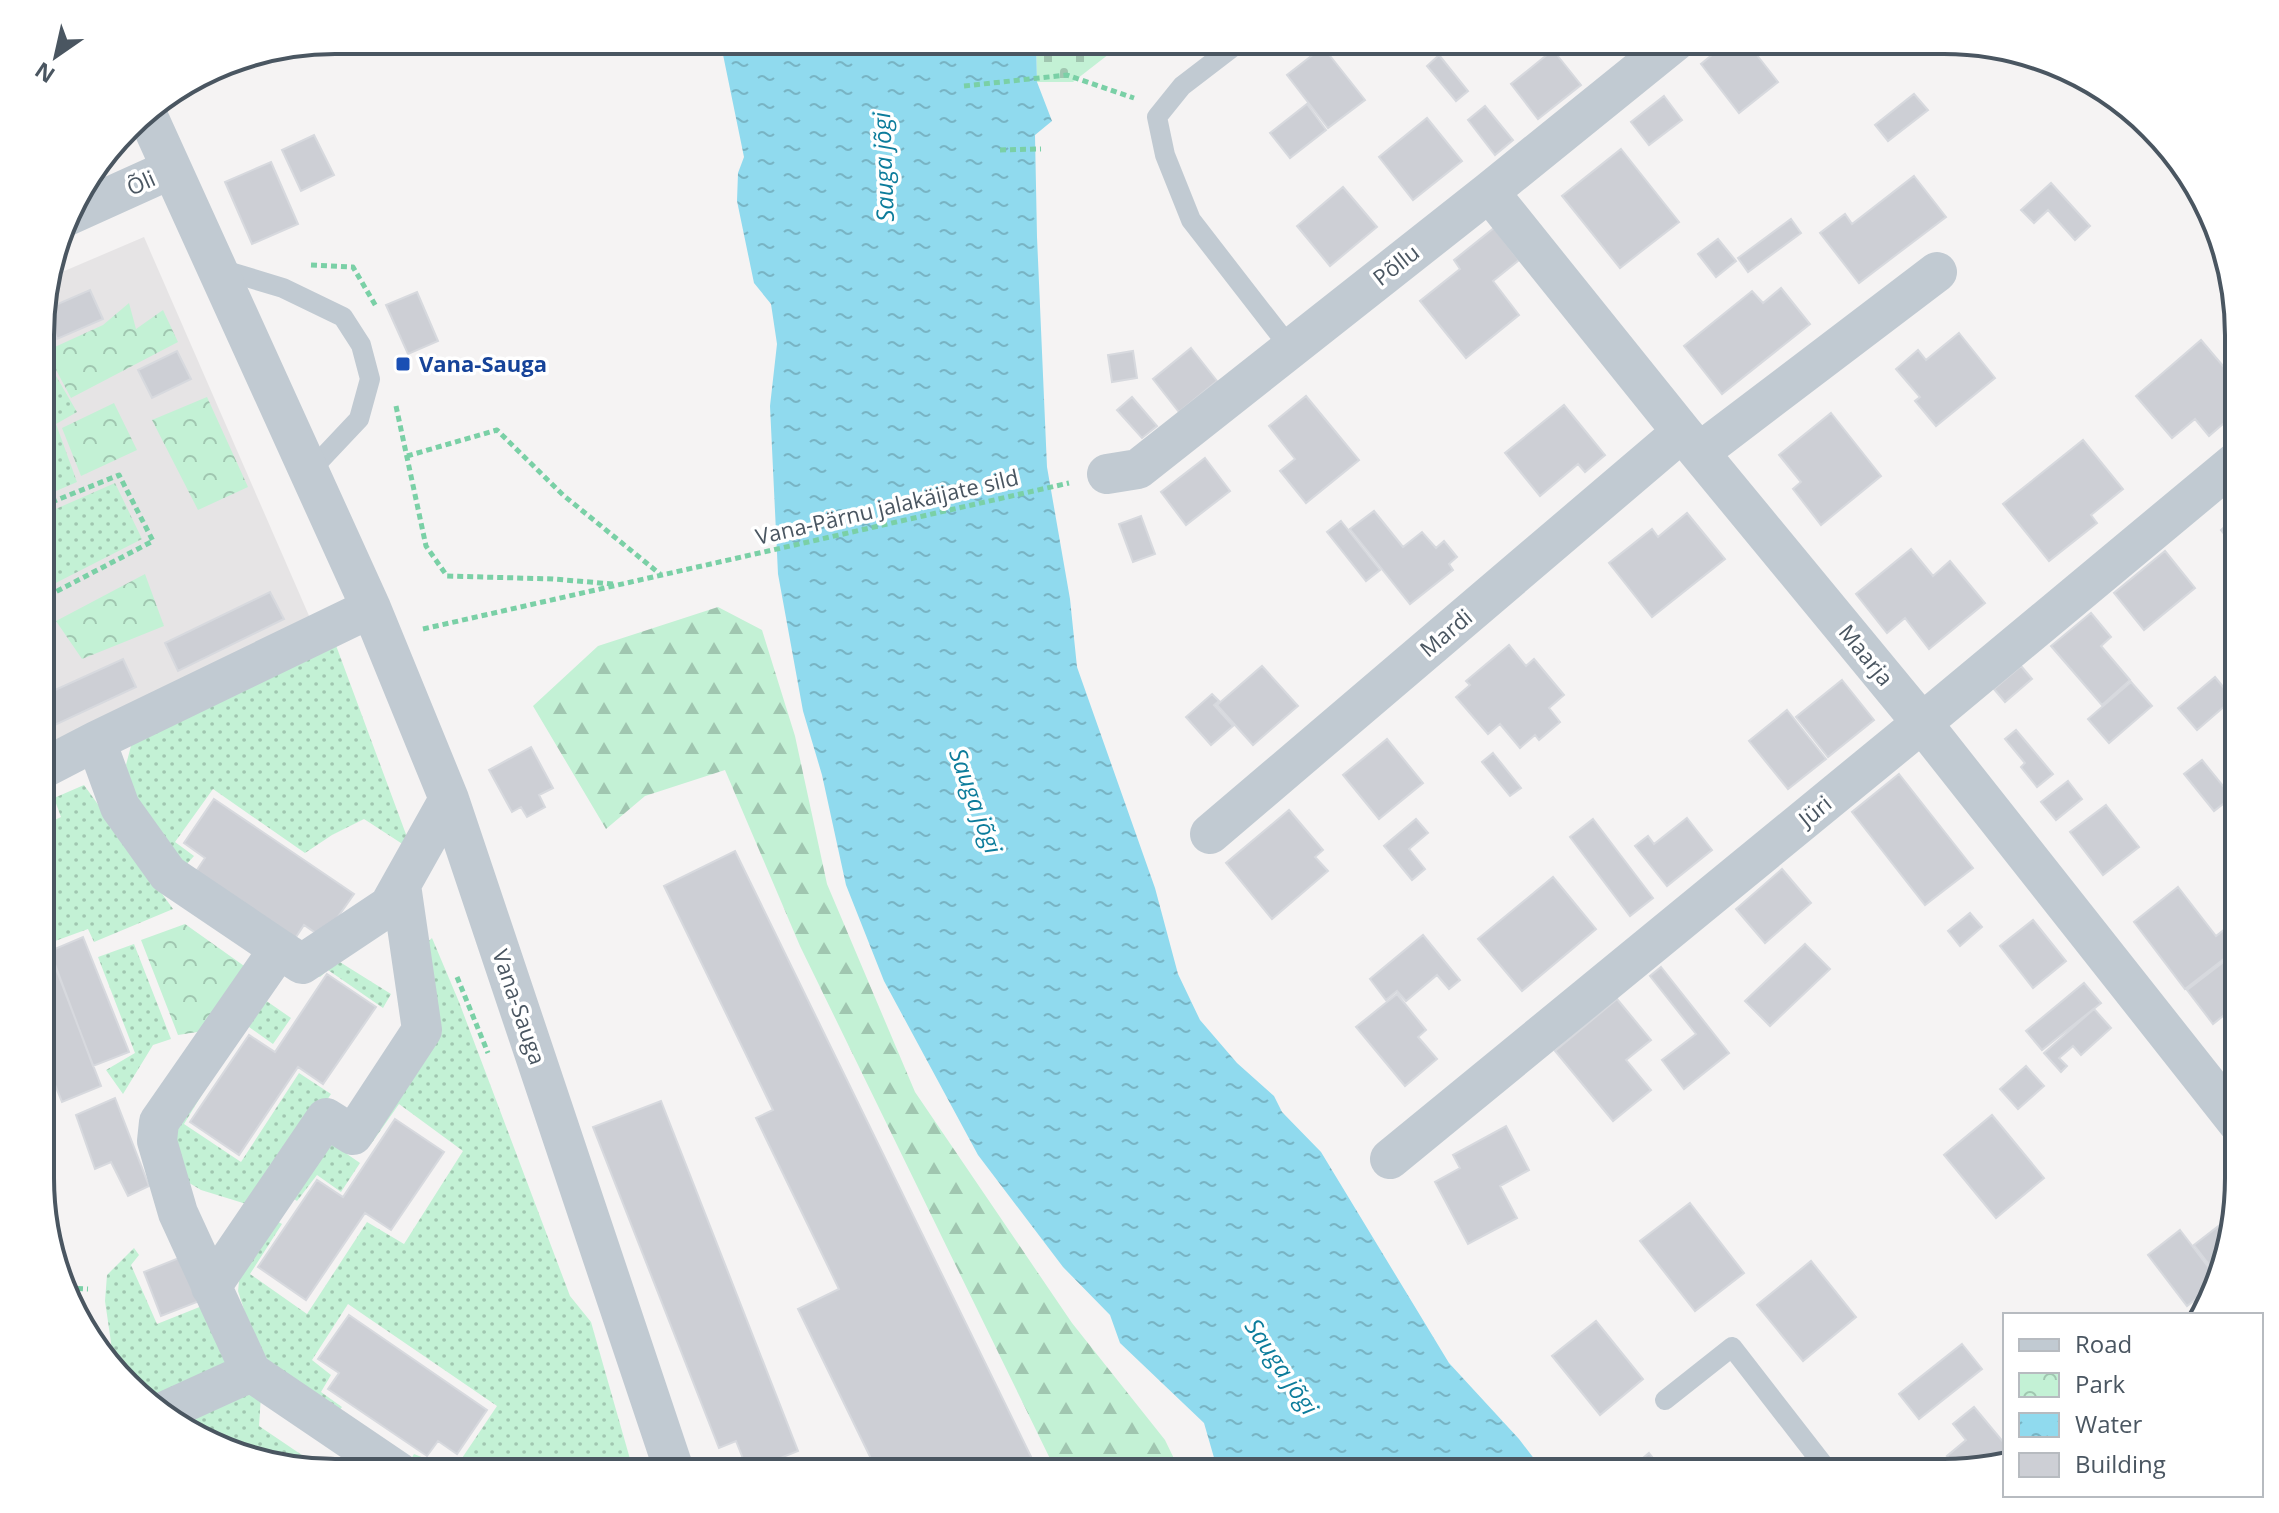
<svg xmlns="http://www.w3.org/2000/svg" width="2279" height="1513" font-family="'Open Sans',sans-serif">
  <defs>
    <pattern id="grass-dots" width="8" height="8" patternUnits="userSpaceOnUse" patternTransform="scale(2)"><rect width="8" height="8" fill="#c3f1d5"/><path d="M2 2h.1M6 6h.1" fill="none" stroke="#a0c6b0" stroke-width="1.8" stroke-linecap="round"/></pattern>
    <pattern id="forest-firs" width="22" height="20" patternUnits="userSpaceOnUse" patternTransform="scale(2)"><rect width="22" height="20" fill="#c3f1d5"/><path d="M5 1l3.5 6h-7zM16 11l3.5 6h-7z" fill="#a0c6b0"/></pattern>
    <pattern id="cemetery-stones" width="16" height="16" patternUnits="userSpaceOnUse" patternTransform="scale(2)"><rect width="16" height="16" fill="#c3f1d5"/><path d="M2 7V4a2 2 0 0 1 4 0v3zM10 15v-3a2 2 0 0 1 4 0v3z" fill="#a0c6b0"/></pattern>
    <pattern id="park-crowns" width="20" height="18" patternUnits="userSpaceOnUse" patternTransform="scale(2)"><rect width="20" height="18" fill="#c3f1d5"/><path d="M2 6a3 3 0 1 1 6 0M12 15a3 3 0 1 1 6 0" fill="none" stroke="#a0c6b0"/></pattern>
    <pattern id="water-ripples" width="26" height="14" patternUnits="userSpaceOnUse" patternTransform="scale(2)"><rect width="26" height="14" fill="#90daee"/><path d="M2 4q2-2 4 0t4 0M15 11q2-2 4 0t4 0" fill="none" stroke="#78b4c4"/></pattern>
  </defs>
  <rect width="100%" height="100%" fill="#f5f3f3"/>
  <!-- education -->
  <path fill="#e6e4e5" d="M144,237L310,618L42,750V297L48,278Z"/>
  <!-- grass -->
  <path fill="url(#grass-dots)" d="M42,352L77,412L56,424L77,482L42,497Z
    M115,483L142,539L42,590V515Z
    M334,640L407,837L404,845L364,819L332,835L305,853L213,789L175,842L194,856L186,865L137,812L126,765L132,742Z
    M84,785L173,909L94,942L88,929L55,941L42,916V893L55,887L42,858V826L61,817L54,798Z
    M432,938L459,1002L570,1296L591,1322L634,1473H418L407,1466L414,1454L454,1470L497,1406L348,1304L312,1360L331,1375L321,1392L342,1407L335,1416L271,1368L248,1322L238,1291L240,1272L275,1220L282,1224L250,1274L307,1314L367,1222L404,1244L463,1151L399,1104L371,1144L365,1140L429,1037L423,946Z
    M134,944L171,1039L153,1045L123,1094L106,1070L135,1053L98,957Z
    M335,959L391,994L383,1008L328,970L320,977L315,974Z
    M255,993L291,1018L273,1044L249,1027Z
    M299,1073L331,1094L256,1207L201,1190L186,1181L170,1125L209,1083L184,1124L241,1162Z
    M331,1143L360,1163L341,1192L317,1175L297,1201L289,1196Z
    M134,1248L139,1255L131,1265L157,1324L207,1304L228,1366L153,1404L114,1363L105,1301L107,1275Z
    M248,1391L261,1395L259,1426L327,1472L241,1457L194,1435L187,1418Z"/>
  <!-- forest -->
  <path fill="url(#forest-firs)" d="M718,607L762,630L795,736L827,884L915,1092L1072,1323L1165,1440L1181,1473H1057L800,946L725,770L645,796L606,829L533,706L598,646Z"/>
  <!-- cemetery -->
  <path fill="url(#cemetery-stones)" d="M1036,40H1127L1073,82H1037Z"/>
  <!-- park -->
  <path fill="url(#park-crowns)" d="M129,303L136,329L163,310L178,342L71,398L46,351L103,325Z
    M207,397L248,487L198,510L152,420Z
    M114,403L137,450L81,476L62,428Z
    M145,574L164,626L82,659L56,621Z
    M185,924L247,968L210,1030L178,1035L141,940Z"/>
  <!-- water -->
  <path fill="url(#water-ripples)" d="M720,40H1036L1037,82L1052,121L1035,135L1037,237L1047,467L1070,599L1077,667L1155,888L1178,974L1200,1020L1237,1063L1274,1096L1282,1112L1321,1152L1449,1363L1519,1439L1545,1473H1221L1217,1468L1204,1423L1120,1343L1110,1315L1063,1267L978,1155L884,981L846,885L822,775L803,711L778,574L770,406L777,344L771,304L754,283L737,201L738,173L744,157Z"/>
  <!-- building -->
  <path fill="#cdcfd5" stroke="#d7d9de" stroke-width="2" d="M1730,40H1745L1778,82L1739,113L1701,64Z
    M1323,47L1365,100L1328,128L1287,75Z
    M1553,50L1581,85L1538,119L1511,84Z
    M1439,55L1468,91L1456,101L1427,66Z
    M1914,94L1928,110L1888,141L1875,125Z
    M1664,96L1682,120L1649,145L1631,122Z
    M1307,104L1326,130L1290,158L1270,133Z
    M1485,106L1513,140L1495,155L1468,120Z
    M1427,118L1462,161L1413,200L1379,157Z
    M314,135L334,175L301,191L282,150Z
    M1621,149L1679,222L1620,268L1562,196Z
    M271,162L298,224L252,244L225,182Z
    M1914,176L1946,217L1859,283L1820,233L1845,214L1852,224Z
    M2051,183L2090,226L2075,240L2048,210L2034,223L2021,210Z
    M1343,187L1377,227L1330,266L1297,226Z
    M1791,219L1801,233L1748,272L1738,258Z
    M1494,228L1519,260L1493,281L1519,315L1466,358L1420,301L1460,269L1454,260Z
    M1718,239L1736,261L1716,277L1698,254Z
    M1781,288L1810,324L1722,394L1684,346L1752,291L1763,303Z
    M90,290L103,319L57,339L44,310Z
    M417,292L438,341L408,354L386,305Z
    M1959,333L1995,378L1936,426L1915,401L1920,397L1896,369L1918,350L1926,360Z
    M2201,340L2234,379L2238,375V411L2209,436L2195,419L2172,438L2136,396Z
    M1191,348L1217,381L1179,412L1153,379Z
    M177,351L191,379L152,398L138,370Z
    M1133,351L1137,378L1112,382L1108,355Z
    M1306,396L1359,460L1306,503L1280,471L1295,459L1269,426Z
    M1132,397L1157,426L1142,438L1117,410Z
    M1564,405L1605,455L1585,472L1578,464L1540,496L1505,453Z
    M1831,413L1881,476L1821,525L1793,489L1801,482L1779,455Z
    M2083,440L2123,489L2091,515L2097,523L2049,561L2003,504Z
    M1205,458L1230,491L1186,525L1161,492Z
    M1374,511L1403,547L1422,532L1436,548L1444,541L1457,557L1449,564L1453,570L1410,604L1350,529Z
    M1687,513L1725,559L1652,617L1609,563L1652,529L1658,537Z
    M2238,515V551L2221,530Z
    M1141,516L1155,554L1133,562L1119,524Z
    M1341,521L1380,570L1366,581L1327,532Z
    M1911,549L1933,576L1950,561L1985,603L1929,649L1905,618L1887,633L1856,594Z
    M2165,551L2195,588L2144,630L2114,593Z
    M270,592L284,619L178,671L165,643Z
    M2091,613L2111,637L2101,646L2130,680L2102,705L2051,646Z
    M1509,645L1526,666L1534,659L1564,695L1549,708L1560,722L1539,740L1535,735L1520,748L1500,724L1488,734L1456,697L1470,685L1466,681Z
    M123,659L136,687L42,731V696Z
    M1262,666L1298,706L1253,745L1217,705Z
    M2021,666L2032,679L2005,702L1994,689Z
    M2215,677L2233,699L2197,730L2178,708Z
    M1842,680L1874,720L1828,757L1796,717Z
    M2131,682L2152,706L2109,743L2088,719Z
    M1212,694L1219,701L1214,705L1233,726L1211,745L1186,717Z
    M1787,710L1826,759L1788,789L1749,741Z
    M2016,730L2053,774L2037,787L2021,767L2025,763L2005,739Z
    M1387,739L1423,783L1379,819L1343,775Z
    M531,747L553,788L539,795L545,807L527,817L521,807L512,812L489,770Z
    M1493,753L1521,788L1510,796L1482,762Z
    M2202,760L2232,797L2214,811L2184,774Z
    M1899,774L1973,868L1925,905L1852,812Z
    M2068,781L2082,799L2056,820L2041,802Z
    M214,799L354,894L323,938L304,925L294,940L195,873L205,858L184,843Z
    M2106,805L2139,847L2103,875L2070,832Z
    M1289,810L1323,850L1315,857L1328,871L1272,919L1226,863Z
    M1687,818L1712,850L1667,886L1635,846L1648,836L1654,844Z
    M1416,819L1428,833L1409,849L1425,869L1412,880L1384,846Z
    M1593,819L1653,898L1630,916L1570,837Z
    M735,851L1039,1473H878L798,1309L839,1289L756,1118L773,1110L664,886Z
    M1782,869L1811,903L1765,943L1736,909Z
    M1553,877L1596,929L1522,991L1478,939Z
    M2178,887L2216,936L2234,922L2238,928V948L2185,989L2134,922Z
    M1970,913L1982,927L1960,946L1948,931Z
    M2033,920L2066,961L2033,988L2000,946Z
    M42,932L101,1086L62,1102L42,1053Z
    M1423,935L1460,980L1449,989L1437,975L1406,1001L1397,991L1386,1000L1370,979Z
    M83,937L129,1052L93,1066L50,951Z
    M1805,944L1830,969L1770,1026L1745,1001Z
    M2230,957L2238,967V1004L2213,1024L2187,990Z
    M1661,967L1729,1053L1684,1089L1662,1060L1696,1034L1650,976Z
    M327,974L376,1007L323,1084L298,1067L239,1155L190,1122L249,1035L275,1052Z
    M2084,983L2101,1003L2042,1050L2026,1031Z
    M1397,994L1426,1030L1418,1037L1437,1059L1405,1086L1356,1027Z
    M1617,999L1651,1040L1626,1060L1651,1090L1613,1121L1555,1051Z
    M2094,1009L2111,1028L2081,1055L2073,1046L2059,1058L2067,1066L2061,1072L2044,1053Z
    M2238,1024V1058L2230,1048L2237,1042L2228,1032Z
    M2026,1066L2044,1086L2018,1109L2000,1089Z
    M115,1098L149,1186L128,1196L111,1162L95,1169L76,1115Z
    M661,1101L798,1451L748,1471L736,1441L719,1448L593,1127Z
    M1992,1115L2044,1178L1996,1218L1944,1155Z
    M395,1119L444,1152L391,1230L365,1213L306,1300L258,1267L317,1180L343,1197Z
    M1506,1126L1529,1170L1500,1186L1517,1218L1468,1244L1435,1182L1460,1168L1453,1155Z
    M1690,1203L1744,1273L1695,1311L1640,1241Z
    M2234,1214L2223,1272L2220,1279L2194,1245Z
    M2180,1230L2219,1281L2187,1306L2148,1255Z
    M184,1256L202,1300L161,1316L144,1272Z
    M1811,1261L1856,1317L1803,1361L1757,1305Z
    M349,1315L487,1410L457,1454L438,1441L427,1456L328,1389L339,1373L318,1359Z
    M1596,1321L1643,1379L1600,1415L1552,1356Z
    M1962,1344L1982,1369L1919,1419L1899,1394Z
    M1974,1407L2005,1444V1460L1960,1472L1947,1456L1966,1440L1953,1424Z
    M1649,1453L1665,1473H1625Z"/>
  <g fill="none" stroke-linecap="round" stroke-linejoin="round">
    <!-- path -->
    <path stroke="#7ad0a6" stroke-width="5" stroke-dasharray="6 4" stroke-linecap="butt" d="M964,86L1067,75L1134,98
      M1000,150L1041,149
      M311,265L353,267L377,308
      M396,406L426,546L447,576L553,579L613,584
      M407,456L497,430L563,495L660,574
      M42,506L119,475L153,541L42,599
      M423,629L1069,483
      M457,977L488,1053
      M67,1288L88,1289"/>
    <!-- service -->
    <path stroke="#c1cad2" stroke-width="20" d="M1242,40L1182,86L1157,117L1165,155L1191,220L1291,349
      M217,268L283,288L343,317L361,345L370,379L359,419L309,472
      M1665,1400L1732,1347L1829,1472"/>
    <!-- minor -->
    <path stroke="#c1cad2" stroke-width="40" d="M145,110L371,608L449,799L675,1473
      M1489,192L1682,432L1922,723L2238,1123
      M67,216L171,169
      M1700,452L1937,272
      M1107,474L1138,469L1489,192L1677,40
      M96,741L120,807L168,874L279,949L159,1122L157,1141L178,1213L251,1372
      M42,769L96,741L371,608
      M1210,834L1682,432
      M279,949L302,964L389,906L449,799
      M1390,1159L1922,723L2238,460
      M211,1287L326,1118L353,1135L422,1030L401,885
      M161,1413L251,1372L400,1473"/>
  </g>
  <!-- markers -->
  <rect fill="#1a4fb4" stroke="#fff" stroke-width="3" x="395" y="356" width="16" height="16" rx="4"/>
  <g text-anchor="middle" stroke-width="7" stroke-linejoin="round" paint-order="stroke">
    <!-- street labels -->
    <g font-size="22" fill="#4a5661" stroke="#fff">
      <text transform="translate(141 183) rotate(-24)" y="8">Õli</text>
      <text transform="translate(1396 265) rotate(-38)" y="8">Põllu</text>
      <text transform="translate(887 507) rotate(-13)" y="8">Vana-Pärnu jalakäijate sild</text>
      <text transform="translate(1446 633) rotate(-40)" y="8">Mardi</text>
      <text transform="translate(1866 655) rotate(51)" y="8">Maarja</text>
      <text transform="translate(1815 811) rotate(-39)" y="8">Jüri</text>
      <text transform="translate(519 1007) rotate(71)" y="8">Vana-Sauga</text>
    </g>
    <!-- transit labels -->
    <g font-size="22" font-weight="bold" fill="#164399" stroke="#fff" text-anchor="start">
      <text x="419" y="372">Vana-Sauga</text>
    </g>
    <!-- water labels -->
    <g font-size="24" font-style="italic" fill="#0c7c9b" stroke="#fff">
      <text transform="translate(884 167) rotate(-92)" y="8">Sauga jõgi</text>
      <text transform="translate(975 801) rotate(70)" y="8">Sauga jõgi</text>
      <text transform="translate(1281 1367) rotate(56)" y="8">Sauga jõgi</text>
    </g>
  </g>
  <!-- crop -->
  <path d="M0 0H2279V1513H0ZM335 54H1944A281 281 0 0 1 2225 335V1178A281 281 0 0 1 1944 1459H335A281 281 0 0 1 54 1178V335A281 281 0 0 1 335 54Z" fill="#fff" fill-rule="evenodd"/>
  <path fill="none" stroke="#4a5661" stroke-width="4" d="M335 54H1944A281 281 0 0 1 2225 335V1178A281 281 0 0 1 1944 1459H335A281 281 0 0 1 54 1178V335A281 281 0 0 1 335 54Z"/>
  <!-- legend -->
  <rect x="2003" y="1313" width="260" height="184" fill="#ffffff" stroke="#b7bbc0" stroke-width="2"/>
  <rect x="2019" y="1339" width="40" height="12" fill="#c1cad2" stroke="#b7bbc0" stroke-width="2"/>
  <text x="2075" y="1353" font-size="24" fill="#4a5661">Road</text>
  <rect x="2019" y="1373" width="40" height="24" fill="url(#park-crowns)" stroke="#b7bbc0" stroke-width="2"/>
  <text x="2075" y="1393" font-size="24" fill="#4a5661">Park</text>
  <rect x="2019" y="1413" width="40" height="24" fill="url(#water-ripples)" stroke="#b7bbc0" stroke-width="2"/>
  <text x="2075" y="1433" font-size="24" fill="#4a5661">Water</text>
  <rect x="2019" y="1453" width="40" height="24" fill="#cdcfd5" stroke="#b7bbc0" stroke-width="2"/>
  <text x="2075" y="1473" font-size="24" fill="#4a5661">Building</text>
  <!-- north arrow -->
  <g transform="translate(56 56) rotate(214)" stroke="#ffffff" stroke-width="6" paint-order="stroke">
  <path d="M0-6L14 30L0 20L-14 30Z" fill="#4a5661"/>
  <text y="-12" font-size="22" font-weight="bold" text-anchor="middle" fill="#4a5661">N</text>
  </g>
</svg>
